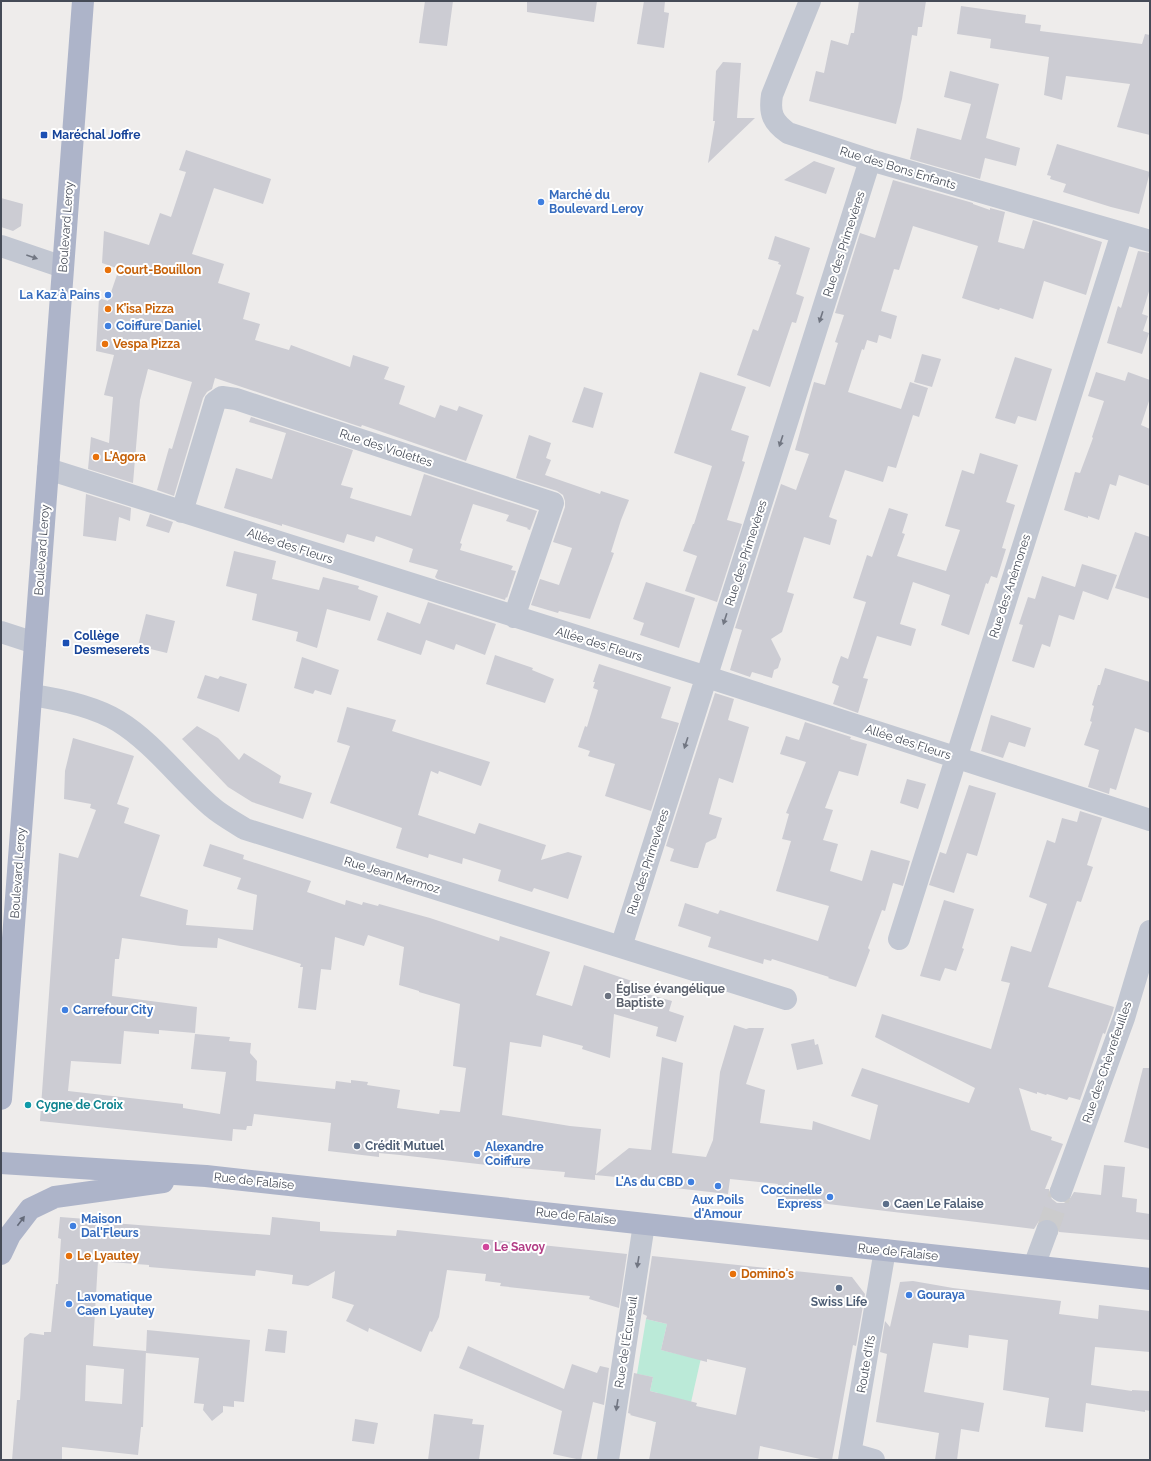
<svg xmlns="http://www.w3.org/2000/svg" width="1151" height="1461" font-family="Raleway,sans-serif">
  <rect width="100%" height="100%" fill="#eeeceb"/>
  <!-- green -->
  <path fill="#bbead8" d="M646,1319L667,1324L661,1350L682,1355L701,1358L685,1429L652,1421L658,1393L650,1391L653,1377L637,1374Z"/>
  <!-- building -->
  <path fill="#ccccd3" fill-rule="evenodd" d="M425,1H453L447,46L419,43Z
    M527,1H597L594,22L527,12Z
    M644,1H665L664,12L669,13L664,48L637,44Z
    M859,1H926L922,27H918L917,36L912,35L902,99L896,124L809,101L816,71L824,73L831,40L848,45L851,33H854Z
    M961,6L1026,15L1025,23L1041,25L1040,31L1142,44L1145,34L1150,35V135L1117,127L1130,84L1066,76L1062,100L1044,95L1049,57L990,48L991,39L957,34Z
    M723,62L741,63L737,118H755L708,163L715,121H713L716,71Z
    M950,71L999,84L986,138L1020,148L1016,166L985,158L980,179L910,159L917,128L961,140L971,104L944,97Z
    M1057,144L1150,172L1139,214L1111,207L1063,192L1066,184L1050,179L1051,176L1047,175Z
    M186,150L271,179L263,204L214,188L192,254L224,264L218,283L250,293L243,319L260,324L255,340L289,350L291,345L350,367L353,355L389,367L384,379L405,386L399,404L435,418L440,405L457,411L459,406L483,415L466,461L362,425L361,427L215,378L212,389L207,392L203,398L174,496L157,490L169,448L172,449L192,382L148,369L140,400L133,483L88,469L91,437L109,443L113,397L104,395L114,355L96,351L99,298L108,301L119,269L102,263L104,231L149,245L160,213L171,217L186,172L179,170Z
    M814,161L835,168L826,194L784,180Z
    M893,180L973,203V204L990,210V208L1005,212L998,242L1024,249L1033,220L1102,242L1086,295L1044,281L1033,319L1000,308L999,310L962,298L978,246L913,226L899,270L894,269L881,311L897,316L891,339L879,335L877,343L867,340L864,350L862,349L848,392L901,409L910,382L928,388L919,417L913,415L896,468L888,466L883,482L845,470L829,517L837,520L830,545L804,537L787,592L794,594L782,632L771,639L781,659L778,668L774,670L772,678L752,672L750,677L730,670L742,630L735,628L781,484L796,490L809,454L795,450L814,382L825,385L838,343L835,342L844,315L835,313L860,233L875,238Z
    M1,198L23,204L21,226L13,231L1,227Z
    M775,236L810,248L796,294L804,297L796,323L792,322L770,387L737,375L753,329L758,331L781,265L778,264L779,262L768,259Z
    M1138,251L1150,253V288L1142,314L1148,316L1143,331L1149,333L1142,354L1107,343L1118,306L1121,308Z
    M922,354L941,359L932,387L914,382Z
    M1015,357L1052,369L1036,421L1018,416L1015,424L995,418Z
    M700,372L746,387L731,430L749,436L742,461L745,462L727,520L742,524L717,602L685,591L697,556L683,551L693,524H694L712,466L674,453Z
    M1096,372L1125,381L1128,372L1150,380V398L1141,425L1150,429V486L1119,475L1116,486L1110,484L1099,520L1088,516V518L1064,510L1075,472L1080,473L1093,438L1092,437L1104,401L1088,396Z
    M584,387L603,393L593,428L572,422Z
    M251,417L353,450L341,485L353,488L350,498L411,516L424,474L537,511L530,530L527,529L528,528L506,521L509,515L473,504L460,543L462,544L460,550L513,566L511,570L516,571L507,598L506,597L505,600L437,579L435,577L438,570L409,562L413,549L376,536L374,542L347,534L344,543L282,524V526L224,508L236,468L272,479L286,433L249,422Z
    M529,435L551,443L546,458L551,460L545,475L600,494L601,491L629,500L621,520L611,552L614,553L590,619L559,611L558,613L531,605L540,579L559,585L572,548L553,542L565,507V501L563,495L557,491L516,478Z
    M980,453L1018,465L1006,502L1015,505L1002,548L1006,549L997,578L991,576L988,584L986,583L969,635L941,625L950,595L913,582L900,624L916,629L911,646L877,636L863,678L868,679L858,713L833,704L839,686L832,683L837,667L841,656L848,659L866,602L853,598L867,555L872,557L889,508L908,514L902,533L905,534L897,556L946,571L960,530L945,526L962,470L974,474Z
    M86,494L131,508L130,521L119,517L116,541L83,536Z
    M150,514L173,522L169,533L146,526Z
    M1135,532L1150,537V599L1115,588Z
    M234,551L276,561L272,579L319,590L323,577L359,586L358,589L378,596L370,621L327,609L317,648L296,641L298,632L252,620L257,594L226,586Z
    M1082,564L1117,575L1108,600L1083,591L1074,620L1059,615L1050,647L1042,644L1034,668L1012,661L1023,625L1019,624L1028,597L1035,599L1042,576L1075,587Z
    M646,582L695,598L679,648L640,635L644,623L633,619Z
    M428,602L496,624L485,655L456,644L454,650L426,640L421,655L377,640L387,612L420,624Z
    M146,614L175,621L167,653L138,646Z
    M495,655L533,668L532,670L554,679L545,703L486,684Z
    M302,657L339,670L331,695L315,690L313,694L294,688Z
    M599,664L671,687L661,718L679,723L651,811L605,796L615,764L588,756L590,751L578,747L585,726L587,727L598,690L593,688L595,682H593Z
    M1105,668L1150,682V733L1135,728L1116,790L1110,788L1109,794L1088,787L1099,750L1084,745L1092,722L1090,721L1094,706L1092,705L1098,685H1100Z
    M205,675L218,679L220,676L247,684L239,712L197,698Z
    M715,693L734,699L728,720L749,727L733,783L719,778L709,814L722,818L716,838L706,843L698,868H694L670,861L674,849L666,846Z
    M347,707L396,720L392,731L490,762L481,786L439,771L438,774L431,771L418,815L475,834L479,823L546,845L541,860L568,852L582,856L568,899L534,888L532,892L498,881L501,870L463,858L462,864L429,854L428,858L396,848L402,828L330,803L350,746L337,742Z
    M991,715L1031,728L1025,747L1009,742L1003,758L981,751Z
    M805,722L851,737L850,739L867,744L858,776L839,771L825,808L833,810L823,840L838,844L830,871L862,881L871,850L910,861L903,886L893,883L885,911L882,910L868,948L870,950L856,987L828,978L829,977L772,959L771,961L764,959L763,964L708,947L711,937L678,926L685,903L718,914L720,910L818,941L829,906L776,891L791,841L782,839L789,814L786,813L806,762L780,754L786,736L799,740Z
    M197,726L218,738L239,760L244,753L281,776L279,783L312,793L303,819L252,802L228,787L182,739Z
    M73,738L134,756L117,804L129,808L124,823L160,835L140,896L188,910L186,925L253,930L257,895L237,889L241,878L203,866L210,844L244,855L243,859L311,881L307,892L345,905L346,900L362,905L363,902L378,906L379,904L430,918L499,941L500,936L550,952L536,995L572,1006L584,965L632,981L630,989L672,1001L669,1011L684,1016L676,1042L656,1036L658,1027L614,1014L610,1058L582,1049L583,1046L543,1035L541,1047L510,1042L502,1115L570,1126L601,1129L596,1174L629,1148L651,1150L662,1057L683,1063L672,1153L706,1157L713,1140L720,1072L734,1025L746,1029L749,1028H764L746,1084L765,1090L760,1123L812,1130L813,1121L870,1140L878,1105L851,1096L862,1068L969,1103L975,1088L875,1037L882,1014L991,1049L1010,983L1001,981L1011,946L1031,952L1047,904L1029,897L1047,840L1055,843L1062,818L1077,822L1080,811L1102,818L1087,865L1093,867L1081,902L1077,901L1048,987L1114,1007L1112,1014L1105,1034L1103,1033L1080,1100L1069,1097L1067,1100L1047,1094L1046,1095L1037,1092V1094L1019,1088L1031,1130L1052,1137L1051,1140L1063,1144L1045,1189H1049V1194L1052,1199L1057,1203H1064L1069,1200L1074,1192L1101,1195L1104,1165L1125,1167L1122,1197L1137,1199L1136,1212L1150,1214V1240L1059,1232L1057,1223L1051,1219H1045L1039,1221L1034,1229L803,1201L802,1203L776,1200L778,1184L730,1179L728,1194L648,1185V1180L595,1175V1180L564,1177L565,1172L487,1165L400,1155L379,1153V1157L328,1151L331,1123L254,1114L252,1126H247L246,1130L233,1129L232,1141L40,1121L59,853L78,858L96,810L90,808L91,804L64,799L65,771ZM368,935L404,947L399,985L419,991V992L460,1004L453,1066L466,1068L460,1112L440,1110L439,1114L397,1108L400,1090L367,1085L368,1082L351,1080V1083L336,1081L335,1089L256,1081L257,1061L250,1053L251,1043L229,1041L230,1037L195,1034L191,1069L226,1072L220,1114L183,1108V1104L68,1091L71,1061L121,1064L124,1031L159,1034V1030L195,1033L197,1007L112,996L115,959H119L122,938L181,946L217,948L218,938L301,964L300,967H303L298,1008L316,1010L321,969L331,970L335,937L364,946Z
    M907,779L926,784L918,809L900,803Z
    M969,785L996,793L977,856L967,853L954,893L929,885L940,852L946,854Z
    M944,900L974,909L962,948L964,949L956,971L945,968L940,981L920,976Z
    M814,1039L815,1045L818,1044L823,1064L797,1070L791,1044Z
    M1143,1068H1150V1149L1124,1142Z
    M60,1217L86,1219V1221L270,1235L272,1217L320,1222V1231L396,1236L397,1230L627,1254L619,1308L589,1299L590,1296L500,1286L501,1283L485,1281L486,1274L447,1270L439,1317L432,1332L430,1331L421,1352L369,1328L368,1332L346,1321L354,1305L332,1298L335,1271L308,1286L292,1284L293,1275L256,1270L255,1276L149,1267V1265L98,1261L93,1346L146,1351L143,1427H141L138,1455L62,1447V1460H12L17,1400H20L24,1338L30,1333L44,1335V1332H51L56,1284H58L61,1239L58,1238ZM86,1365L124,1369L122,1404L85,1401Z
    M652,1256L852,1277L865,1294L856,1346L853,1345L832,1460H825L760,1446L758,1460H649L656,1422L630,1415L631,1414L628,1413L634,1373L653,1377L650,1391L697,1403L696,1406L736,1415L746,1368L707,1359V1362L661,1350L667,1324L646,1319L647,1316L643,1314Z
    M913,1281L953,1288L1061,1301L1059,1314L1098,1319L1099,1305L1150,1311V1352L1095,1347L1091,1385L1132,1391V1390L1150,1391V1411L1145,1410V1412L1086,1403L1083,1432L1045,1427L1049,1398L1003,1390L1008,1340L969,1335L968,1348L933,1343L924,1392L984,1403L979,1432L961,1429L957,1460H935L939,1433L876,1422L887,1354L880,1352L885,1321L890,1327L900,1282Z
    M268,1329L287,1331L285,1353L265,1351Z
    M147,1330L250,1340L244,1402L234,1401V1407L223,1406V1412L212,1421L203,1410L204,1404L194,1403L199,1358L146,1353Z
    M468,1346L564,1389L572,1364L597,1373L600,1366L609,1368L604,1405L593,1402L581,1460L553,1454L562,1411L459,1368Z
    M434,1414L473,1419L472,1424L484,1425L479,1460H428Z
    M355,1419L378,1423L374,1444L352,1441Z"/>
  <g fill="none" stroke-linecap="round" stroke-linejoin="round">
    <!-- minor-tunnel -->
    <path stroke="#cccccd" stroke-width="22" stroke-dasharray="22 11" stroke-linecap="butt" d="M1047,1231L1061,1191"/>
    <!-- minor -->
    <path stroke="#c2c7d2" stroke-width="22" d="M810,1L772,95C769,114 773,122 788,133L870,160L1150,241
      M1,246L63,267
      M48,469L707,677L1150,820
      M182,512L215,402L222,397L236,399L553,503L514,617
      M1,632L35,643
      M31,695C59,699 93,706 118,721C154,743 180,780 212,807C221,815 234,822 245,829L786,999
      M899,939L1122,233
      M621,947L870,160
      M1061,1191L1124,1018L1150,931
      M1034,1266L1047,1231
      M850,1453L874,1460
      M608,1460L644,1224
      M849,1460L885,1250"/>
    <!-- major -->
    <path stroke="#adb4c9" stroke-width="22" d="M1,1099L83,1
      M1,1163L206,1176L1150,1279
      M1,1254L10,1235L30,1209L55,1197L163,1182"/>
  </g>
  <!-- one-way arrows -->
  <defs><path id="oneway-solid" d="M-6-.8H1V-3.2L6.5 0L1 3.2V.8H-6Z"/></defs>
  <g fill="#717682">
    <use href="#oneway-solid" transform="translate(32 257) rotate(19)"/>
    <use href="#oneway-solid" transform="translate(821 317) rotate(108)"/>
    <use href="#oneway-solid" transform="translate(781 441) rotate(108)"/>
    <use href="#oneway-solid" transform="translate(725 619) rotate(108)"/>
    <use href="#oneway-solid" transform="translate(686 743) rotate(108)"/>
    <use href="#oneway-solid" transform="translate(638 1262) rotate(99)"/>
    <use href="#oneway-solid" transform="translate(617 1405) rotate(99)"/>
  </g>
  <use fill="#646a79" href="#oneway-solid" transform="translate(21 1221) rotate(-53)"/>
  <!-- markers -->
  <g fill="#1a4fb4" stroke="#fff" stroke-width="1.5">
    <rect x="40" y="131" width="8" height="8" rx="2"/>
    <rect x="62" y="639" width="8" height="8" rx="2"/>
  </g>
  <g fill="#3f7fe0" stroke="#fff" stroke-width="1.5">
    <circle cx="541" cy="202" r="4"/>
    <circle cx="108" cy="295" r="4"/>
    <circle cx="108" cy="326" r="4"/>
    <circle cx="65" cy="1010" r="4"/>
    <circle cx="477" cy="1154" r="4"/>
    <circle cx="691" cy="1182" r="4"/>
    <circle cx="718" cy="1186" r="4"/>
    <circle cx="830" cy="1197" r="4"/>
    <circle cx="73" cy="1226" r="4"/>
    <circle cx="909" cy="1295" r="4"/>
    <circle cx="69" cy="1304" r="4"/>
  </g>
  <g fill="#e8710a" stroke="#fff" stroke-width="1.5">
    <circle cx="108" cy="270" r="4"/>
    <circle cx="108" cy="309" r="4"/>
    <circle cx="105" cy="344" r="4"/>
    <circle cx="96" cy="457" r="4"/>
    <circle cx="69" cy="1256" r="4"/>
    <circle cx="733" cy="1274" r="4"/>
  </g>
  <circle fill="#6b7280" stroke="#fff" stroke-width="1.5" cx="608" cy="996" r="4"/>
  <circle fill="#0f9aa8" stroke="#fff" stroke-width="1.5" cx="28" cy="1105" r="4"/>
  <g fill="#5c6f8a" stroke="#fff" stroke-width="1.5">
    <circle cx="357" cy="1146" r="4"/>
    <circle cx="886" cy="1204" r="4"/>
    <circle cx="839" cy="1288" r="4"/>
  </g>
  <circle fill="#d1479c" stroke="#fff" stroke-width="1.5" cx="486" cy="1247" r="4"/>
  <g text-anchor="middle" stroke-width="4" stroke-linejoin="round" paint-order="stroke">
    <!-- transit labels -->
    <g font-size="12" font-weight="bold" fill="#164399" stroke="#fff" text-anchor="start">
      <text x="52" y="139">Maréchal Joffre</text>
      <text x="74" y="640">Collège<tspan x="74" dy="14">Desmeserets</tspan></text>
    </g>
    <!-- street labels -->
    <g font-size="12" fill="#454b57" stroke="#fff">
      <text transform="translate(898 168) rotate(17)" y="4">Rue des Bons Enfants</text>
      <text transform="translate(66 227) rotate(-86)" y="4">Boulevard Leroy</text>
      <text transform="translate(844 244) rotate(-72)" y="4">Rue des Primevères</text>
      <text transform="translate(386 448) rotate(18)" y="4">Rue des Violettes</text>
      <text transform="translate(290 546) rotate(18)" y="4">Allée des Fleurs</text>
      <text transform="translate(42 550) rotate(-86)" y="4">Boulevard Leroy</text>
      <text transform="translate(746 553) rotate(-72)" y="4">Rue des Primevères</text>
      <text transform="translate(1010 586) rotate(-72)" y="4">Rue des Anémones</text>
      <text transform="translate(599 644) rotate(17)" y="4">Allée des Fleurs</text>
      <text transform="translate(908 742) rotate(18)" y="4">Allée des Fleurs</text>
      <text transform="translate(648 862) rotate(-72)" y="4">Rue des Primevères</text>
      <text transform="translate(18 873) rotate(-86)" y="4">Boulevard Leroy</text>
      <text transform="translate(392 875) rotate(17)" y="4">Rue Jean Mermoz</text>
      <text transform="translate(1107 1062) rotate(-71)" y="4">Rue des Chèvrefeuilles</text>
      <text transform="translate(254 1181) rotate(6)" y="4">Rue de Falaise</text>
      <text transform="translate(576 1216) rotate(6)" y="4">Rue de Falaise</text>
      <text transform="translate(898 1252) rotate(6)" y="4">Rue de Falaise</text>
      <text transform="translate(626 1342) rotate(-81)" y="4">Rue de l'Écureuil</text>
      <text transform="translate(866 1364) rotate(-80)" y="4">Route d'Ifs</text>
    </g>
    <!-- shop labels -->
    <g font-size="12" font-weight="bold" fill="#366cbe" stroke="#fff" text-anchor="start">
      <text x="549" y="199">Marché du<tspan x="549" dy="14">Boulevard Leroy</tspan></text>
      <text x="100" y="299" text-anchor="end">La Kaz à Pains</text>
      <text x="116" y="330">Coiffure Daniel</text>
      <text x="73" y="1014">Carrefour City</text>
      <text x="485" y="1151">Alexandre<tspan x="485" dy="14">Coiffure</tspan></text>
      <text x="683" y="1186" text-anchor="end">L'As du CBD</text>
      <text x="822" y="1194" text-anchor="end">Coccinelle<tspan x="822" dy="14">Express</tspan></text>
      <text x="718" y="1204" text-anchor="middle">Aux Poils<tspan x="718" dy="14">d'Amour</tspan></text>
      <text x="81" y="1223">Maison<tspan x="81" dy="14">Dal'Fleurs</tspan></text>
      <text x="917" y="1299">Gouraya</text>
      <text x="77" y="1301">Lavomatique<tspan x="77" dy="14">Caen Lyautey</tspan></text>
    </g>
    <!-- food labels -->
    <g font-size="12" font-weight="bold" fill="#c56008" stroke="#fff" text-anchor="start">
      <text x="116" y="274">Court-Bouillon</text>
      <text x="116" y="313">K’isa Pizza</text>
      <text x="113" y="348">Vespa Pizza</text>
      <text x="104" y="461">L'Agora</text>
      <text x="77" y="1260">Le Lyautey</text>
      <text x="741" y="1278">Domino's</text>
    </g>
    <!-- worship labels -->
    <g font-size="12" font-weight="bold" fill="#5b616d" stroke="#fff" text-anchor="start">
      <text x="616" y="993">Église évangélique<tspan x="616" dy="14">Baptiste</tspan></text>
    </g>
    <!-- culture labels -->
    <g font-size="12" font-weight="bold" fill="#0d838f" stroke="#fff" text-anchor="start">
      <text x="36" y="1109">Cygne de Croix</text>
    </g>
    <!-- service labels -->
    <g font-size="12" font-weight="bold" fill="#4e5e75" stroke="#fff" text-anchor="start">
      <text x="365" y="1150">Crédit Mutuel</text>
      <text x="894" y="1208">Caen Le Falaise</text>
      <text x="839" y="1306" text-anchor="middle">Swiss Life</text>
    </g>
    <!-- hotel labels -->
    <g font-size="12" font-weight="bold" fill="#b23c85" stroke="#fff" text-anchor="start">
      <text x="494" y="1251">Le Savoy</text>
    </g>
  </g>
  <!-- border -->
  <rect width="1151" height="1461" fill="none" stroke="#454b57" stroke-width="4"/>
</svg>
